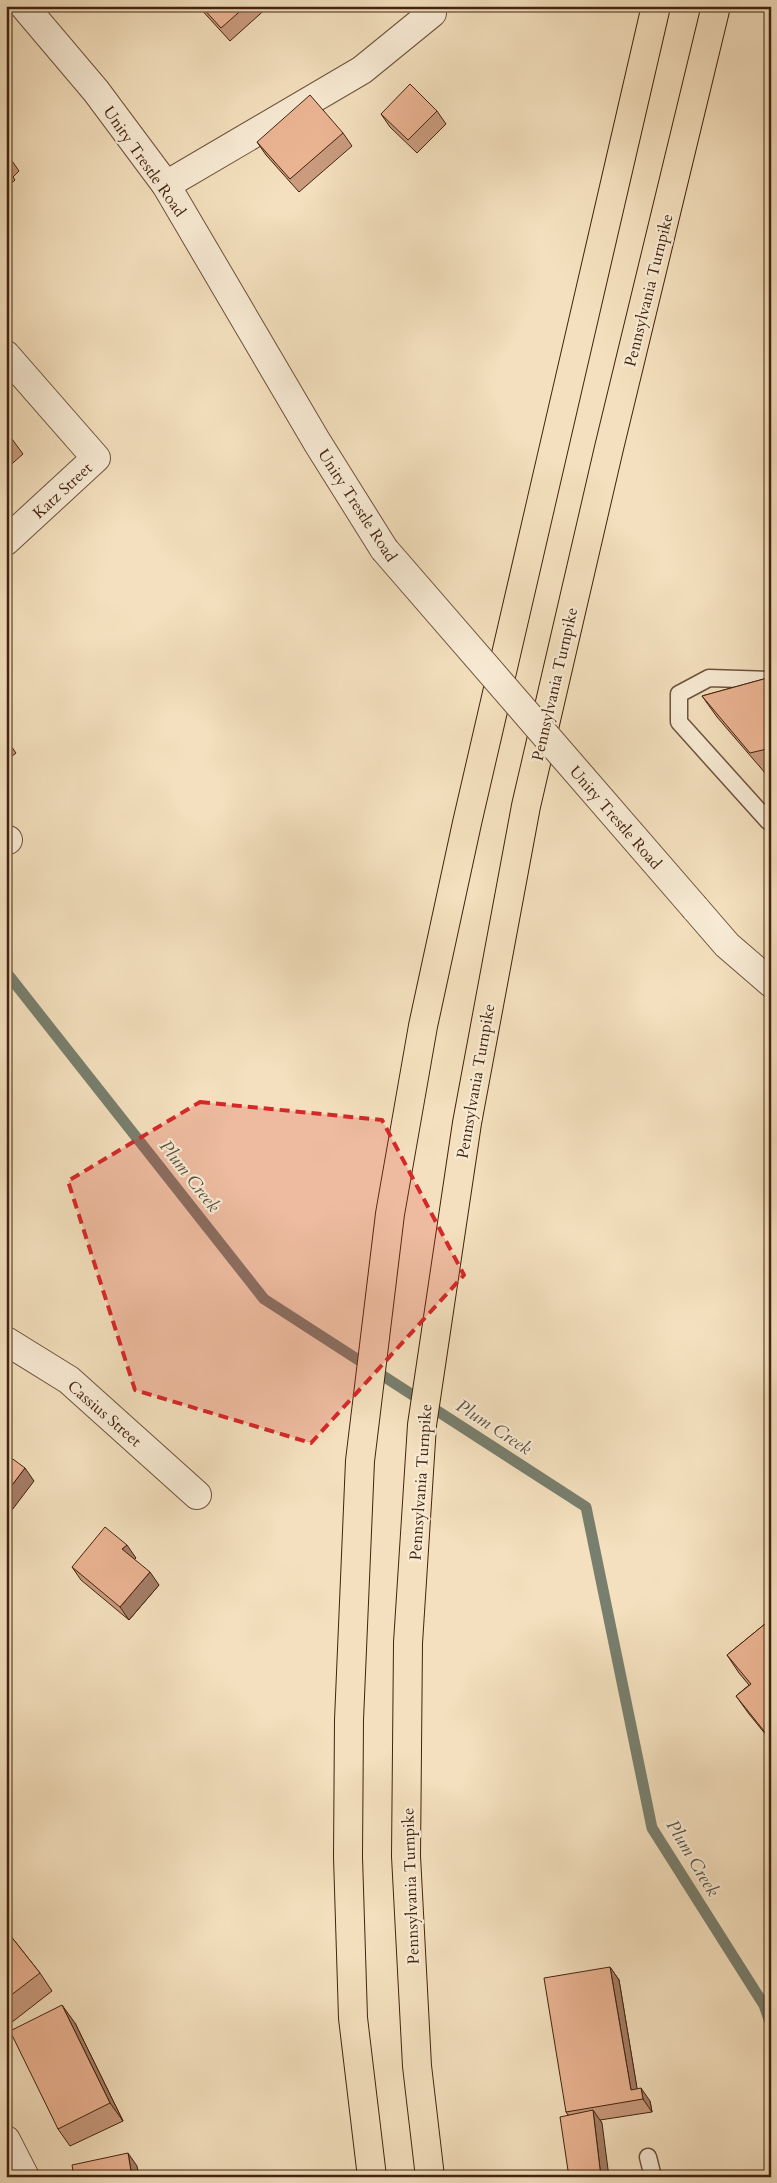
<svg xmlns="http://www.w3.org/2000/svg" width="777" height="2183" font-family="Cardo,serif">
  <rect width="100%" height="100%" fill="#f4e0be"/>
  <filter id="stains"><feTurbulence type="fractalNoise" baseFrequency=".004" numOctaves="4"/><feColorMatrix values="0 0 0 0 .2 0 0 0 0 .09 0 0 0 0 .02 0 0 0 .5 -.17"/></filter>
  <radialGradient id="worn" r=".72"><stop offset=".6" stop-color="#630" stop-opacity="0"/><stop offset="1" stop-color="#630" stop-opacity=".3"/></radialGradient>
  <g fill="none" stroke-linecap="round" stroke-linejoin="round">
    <!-- stream -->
    <path stroke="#787f6e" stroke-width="11" d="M6,972L264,1299L586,1507L652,1828L764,2005L771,2025"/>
    <!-- service casing -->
    <g stroke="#6e523b" stroke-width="19">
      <path id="service" d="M771,680L709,678L679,694V722L768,821L771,819
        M648,2157L653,2177"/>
    </g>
    <!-- minor casing -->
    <g stroke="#6e523b" stroke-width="30">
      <path id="minor" d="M166,185L362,70L432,13L423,6
        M6,355L96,458L6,541
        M6,839L8,840
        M6,1341L69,1380L197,1495
        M6,2140L25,2177"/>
    </g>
    <!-- tertiary casing -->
    <g stroke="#6e523b" stroke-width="30">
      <path id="tertiary" d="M24,6L96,91L166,185L317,442L384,549
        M695,908L727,945L771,983"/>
    </g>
    <!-- motorway casing -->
    <g stroke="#42230f" stroke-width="30">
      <path id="motorway" d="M372,2177L353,2018L348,1857L349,1720L360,1461L390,1214L423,1026L467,823L656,6
        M430,2177L417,2066L406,1856L408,1643L422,1425L467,1123L526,806L609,448L716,6"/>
    </g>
    <!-- service -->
    <use href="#service" stroke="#f8ebd5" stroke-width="16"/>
    <!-- minor -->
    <use href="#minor" stroke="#f8ebd5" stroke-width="28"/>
    <!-- tertiary -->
    <use href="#tertiary" stroke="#f8ebd5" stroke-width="28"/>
    <!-- motorway -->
    <use href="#motorway" stroke="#f4e0be" stroke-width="28"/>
    <!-- tertiary-bridge casing -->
    <g stroke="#6e523b" stroke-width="30" stroke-linecap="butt">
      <path id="tertiary-bridge" d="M384,549L695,908"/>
    </g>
    <!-- tertiary-bridge -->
    <use href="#tertiary-bridge" stroke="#f8ebd5" stroke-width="28"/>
  </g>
  <!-- wall -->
  <path fill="#ca9b7e" stroke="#42230f" d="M198,6H269L230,41Z
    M437,111L446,124L417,153L390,127L381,114Z
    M343,133L352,146L299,192L266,155L257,142Z
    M6,154L10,158L19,171L13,177L15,180L6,188Z
    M6,431L23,454L6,469Z
    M771,594V651L767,646Z
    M771,677V773L766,774L717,717L702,696Z
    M6,736L12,745L11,746L16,753L6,761Z
    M136,1558L134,1559L159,1585L129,1620L81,1580L72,1567Z
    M771,1619V1741L749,1714L736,1696L749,1685L739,1673L727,1655Z
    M6,1930L40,1973L52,1991L7,2026Z
    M610,1967L619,1980L637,2089L650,2101L652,2112L600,2120L602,2123L568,2115L566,2112Z
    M75,2023L123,2121L70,2146L58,2129Z"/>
  <!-- shaded-wall -->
  <path fill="#a47e67" stroke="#42230f" d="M25,1468L34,1481L6,1518V1493Z
    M127,1545L136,1558L132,1562L122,1549Z
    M150,1572L159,1585L129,1620L120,1607Z
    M610,1967L619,1980L639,2100L631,2090Z
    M62,2005L75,2023L123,2121L110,2103Z
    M641,2088L650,2101L652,2112L643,2099Z
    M593,2110L602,2123L609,2177H601Z
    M128,2153L137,2166L139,2177H132Z"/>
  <!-- building -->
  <path fill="#ebb493" stroke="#42230f" d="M201,6H246L221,28Z
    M410,84L437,111L408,140L381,114Z
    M310,95L343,133L290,179L257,142Z
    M6,154L10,158L6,162Z
    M6,431L10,436L6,440Z
    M769,594H771V646H767Z
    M771,677V748L750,753L702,696Z
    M6,1454L25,1468L6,1493Z
    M105,1527L127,1545L122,1549L150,1572L120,1607L72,1567Z
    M771,1619V1734L768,1736L736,1696L751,1684L727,1655Z
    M6,1930L40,1973L6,1999Z
    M610,1967L631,2090L641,2088L643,2099L566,2112L544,1978Z
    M62,2005L110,2103L58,2129L10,2031Z
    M593,2110L601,2177H569L560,2117Z
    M128,2153L132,2177H74L72,2165Z"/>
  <!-- marked area -->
  <path fill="#d62828" fill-opacity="0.2" stroke="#d62828" stroke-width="4" stroke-dasharray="10 6" stroke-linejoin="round" d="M200,1102L382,1120L464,1275L311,1443L135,1390L68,1181Z"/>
  <g text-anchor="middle" stroke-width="4.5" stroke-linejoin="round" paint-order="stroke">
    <!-- street labels -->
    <g font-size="16" fill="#42230f" stroke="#f8ebd5">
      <text transform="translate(145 161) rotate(55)" y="6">Unity Trestle Road</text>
      <text transform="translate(648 290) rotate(-76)" y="6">Pennsylvania Turnpike</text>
      <text transform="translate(62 490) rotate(-43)" y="6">Katz Street</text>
      <text transform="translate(358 505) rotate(57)" y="6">Unity Trestle Road</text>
      <text transform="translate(554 684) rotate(-77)" y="6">Pennsylvania Turnpike</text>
      <text transform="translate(616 817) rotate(49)" y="6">Unity Trestle Road</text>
      <text transform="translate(475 1081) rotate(-80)" y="6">Pennsylvania Turnpike</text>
      <text transform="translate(105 1413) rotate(41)" y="6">Cassius Street</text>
      <text transform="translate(420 1482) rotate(-86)" y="6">Pennsylvania Turnpike</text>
      <text transform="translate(410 1886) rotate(-92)" y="6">Pennsylvania Turnpike</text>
    </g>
    <!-- water labels -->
    <g font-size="18" font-style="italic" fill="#5d513f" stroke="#f8ebd5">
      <text transform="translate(190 1176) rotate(52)" y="6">Plum Creek</text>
      <text transform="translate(494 1427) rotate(33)" y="6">Plum Creek</text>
      <text transform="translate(693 1858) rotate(59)" y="6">Plum Creek</text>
    </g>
  </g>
  <!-- margin -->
  <rect width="777" height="2183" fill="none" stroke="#f4e0be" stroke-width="25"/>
  <rect x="8" y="8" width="762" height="2168" fill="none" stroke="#42230f" stroke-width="2.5"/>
  <rect x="12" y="12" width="752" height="2158" fill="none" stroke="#42230f"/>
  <rect width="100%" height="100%" filter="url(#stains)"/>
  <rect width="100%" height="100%" fill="url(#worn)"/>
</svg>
